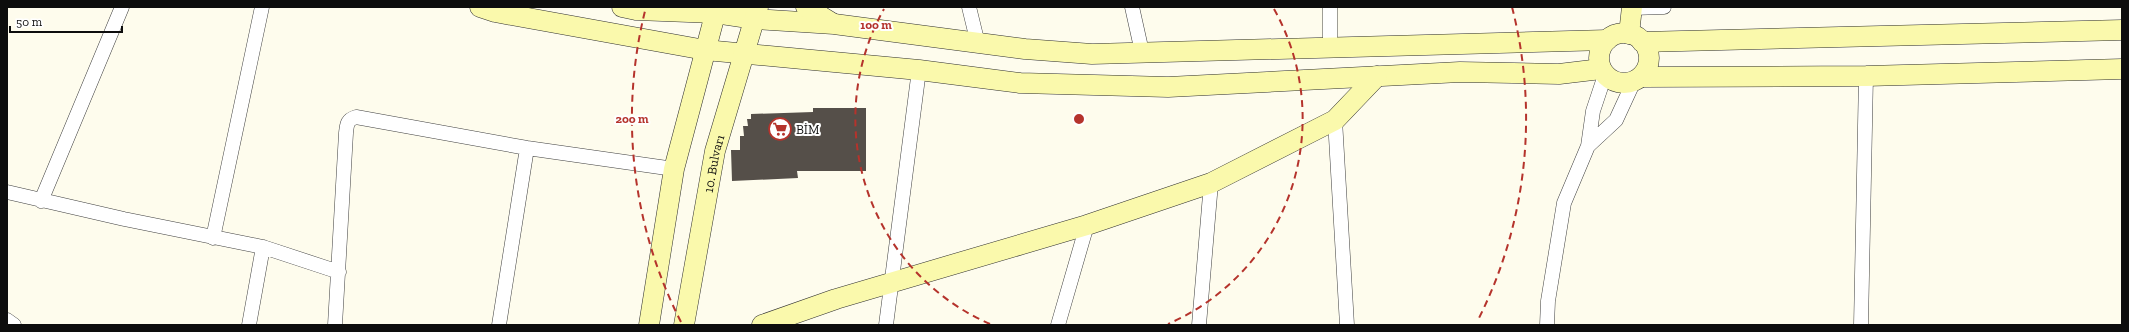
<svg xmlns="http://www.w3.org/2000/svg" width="2129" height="332" font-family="'Zilla Slab',serif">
  <rect width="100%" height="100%" fill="#fefced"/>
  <!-- building -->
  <path fill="#554f49" d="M813,108H866V171H797L798,178L732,181L731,150H740V136H744L743,126H748L747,119H751V114L813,112Z"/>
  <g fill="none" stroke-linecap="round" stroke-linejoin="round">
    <!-- street casing -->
    <g stroke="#404040" stroke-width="15">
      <path id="street" d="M969,7L978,44
        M1132,7L1142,52
        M1631,8L1664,7
        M1330,46V7
        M1335,120L1347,325
        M1588,146L1616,120L1634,81
        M7,192L124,219L263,247L339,272
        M41,201L122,7
        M213,238L262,7
        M7,320L14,325
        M249,325L263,247
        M335,325L346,133C347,124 347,120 356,117L527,148L674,169
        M499,325L527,148
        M886,325L919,70
        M1058,325L1087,225
        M1199,325L1211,183
        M1547,325L1548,301L1564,203L1588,146L1593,111L1605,75
        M1861,325L1866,76"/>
    </g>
    <!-- secondary casing -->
    <g stroke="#2f2f2f" stroke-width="21">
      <g id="secondary">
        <path d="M480,7L495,12L705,50L919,70L1020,83L1168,87L1460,72L1559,74L1601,69"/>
        <path d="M622,7L636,10L715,13L755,19L834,24L1025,49L1092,54L1607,40"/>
        <path d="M806,7L832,23"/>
        <circle cx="1624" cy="58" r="25"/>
        <path d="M1629,34L1632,7"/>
        <path d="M1642,42L2122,30"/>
        <path d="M1641,77L1866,76L2122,69"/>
        <path d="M649,325L674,169L717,7"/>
        <path id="s1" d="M684,325L715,151L758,7"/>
        <path d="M762,325L836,299L1087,225L1211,183L1335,120L1377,76"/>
      </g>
    </g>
    <!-- street -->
    <use href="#street" stroke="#fff" stroke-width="14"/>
    <!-- secondary -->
    <use href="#secondary" stroke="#faf9ac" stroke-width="20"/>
  </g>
  <!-- distance rings -->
  <g fill="none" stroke="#b5332c" stroke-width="2" stroke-dasharray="7 5">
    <path d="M990 324A224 224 0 0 1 884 9M1274 9A224 224 0 0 1 1168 324"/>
    <path d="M681 322A447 447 0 0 1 646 7M1512 7A447 447 0 0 1 1477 322"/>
  </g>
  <!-- icons -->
  <defs>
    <g id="supermarket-ring" transform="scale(1.15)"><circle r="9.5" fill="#fff" stroke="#b5332c" stroke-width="1.5"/><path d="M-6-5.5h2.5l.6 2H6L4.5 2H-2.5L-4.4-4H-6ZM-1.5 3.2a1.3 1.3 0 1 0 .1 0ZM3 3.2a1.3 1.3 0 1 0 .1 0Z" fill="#b5332c"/></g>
  </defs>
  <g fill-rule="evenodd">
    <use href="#supermarket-ring" x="780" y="129"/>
  </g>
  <g text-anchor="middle" stroke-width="4" stroke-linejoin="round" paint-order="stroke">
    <!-- poi labels -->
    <g font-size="13" fill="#0d0d0d" stroke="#fff" text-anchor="start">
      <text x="796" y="134">BİM</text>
    </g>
    <!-- street labels -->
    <g font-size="13" fill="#0d0d0d" stroke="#fff">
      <text dy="5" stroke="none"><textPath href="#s1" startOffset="164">10. Bulvarı</textPath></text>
    </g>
  </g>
  <circle cx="1079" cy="119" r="6" fill="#b5332c" stroke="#fff" stroke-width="2"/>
  <g font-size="12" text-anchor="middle" font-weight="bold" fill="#b5332c" stroke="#fff" stroke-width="4" stroke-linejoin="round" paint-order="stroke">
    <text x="876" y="29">100 m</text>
    <text x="632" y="123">200 m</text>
  </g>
  <!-- border -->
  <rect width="2129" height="332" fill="none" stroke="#0d0d0d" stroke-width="16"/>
  <!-- scale -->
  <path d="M10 26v6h112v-6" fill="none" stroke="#0d0d0d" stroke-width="2"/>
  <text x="16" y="26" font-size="12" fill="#0d0d0d" stroke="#ffffff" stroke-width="3" paint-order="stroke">50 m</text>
</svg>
